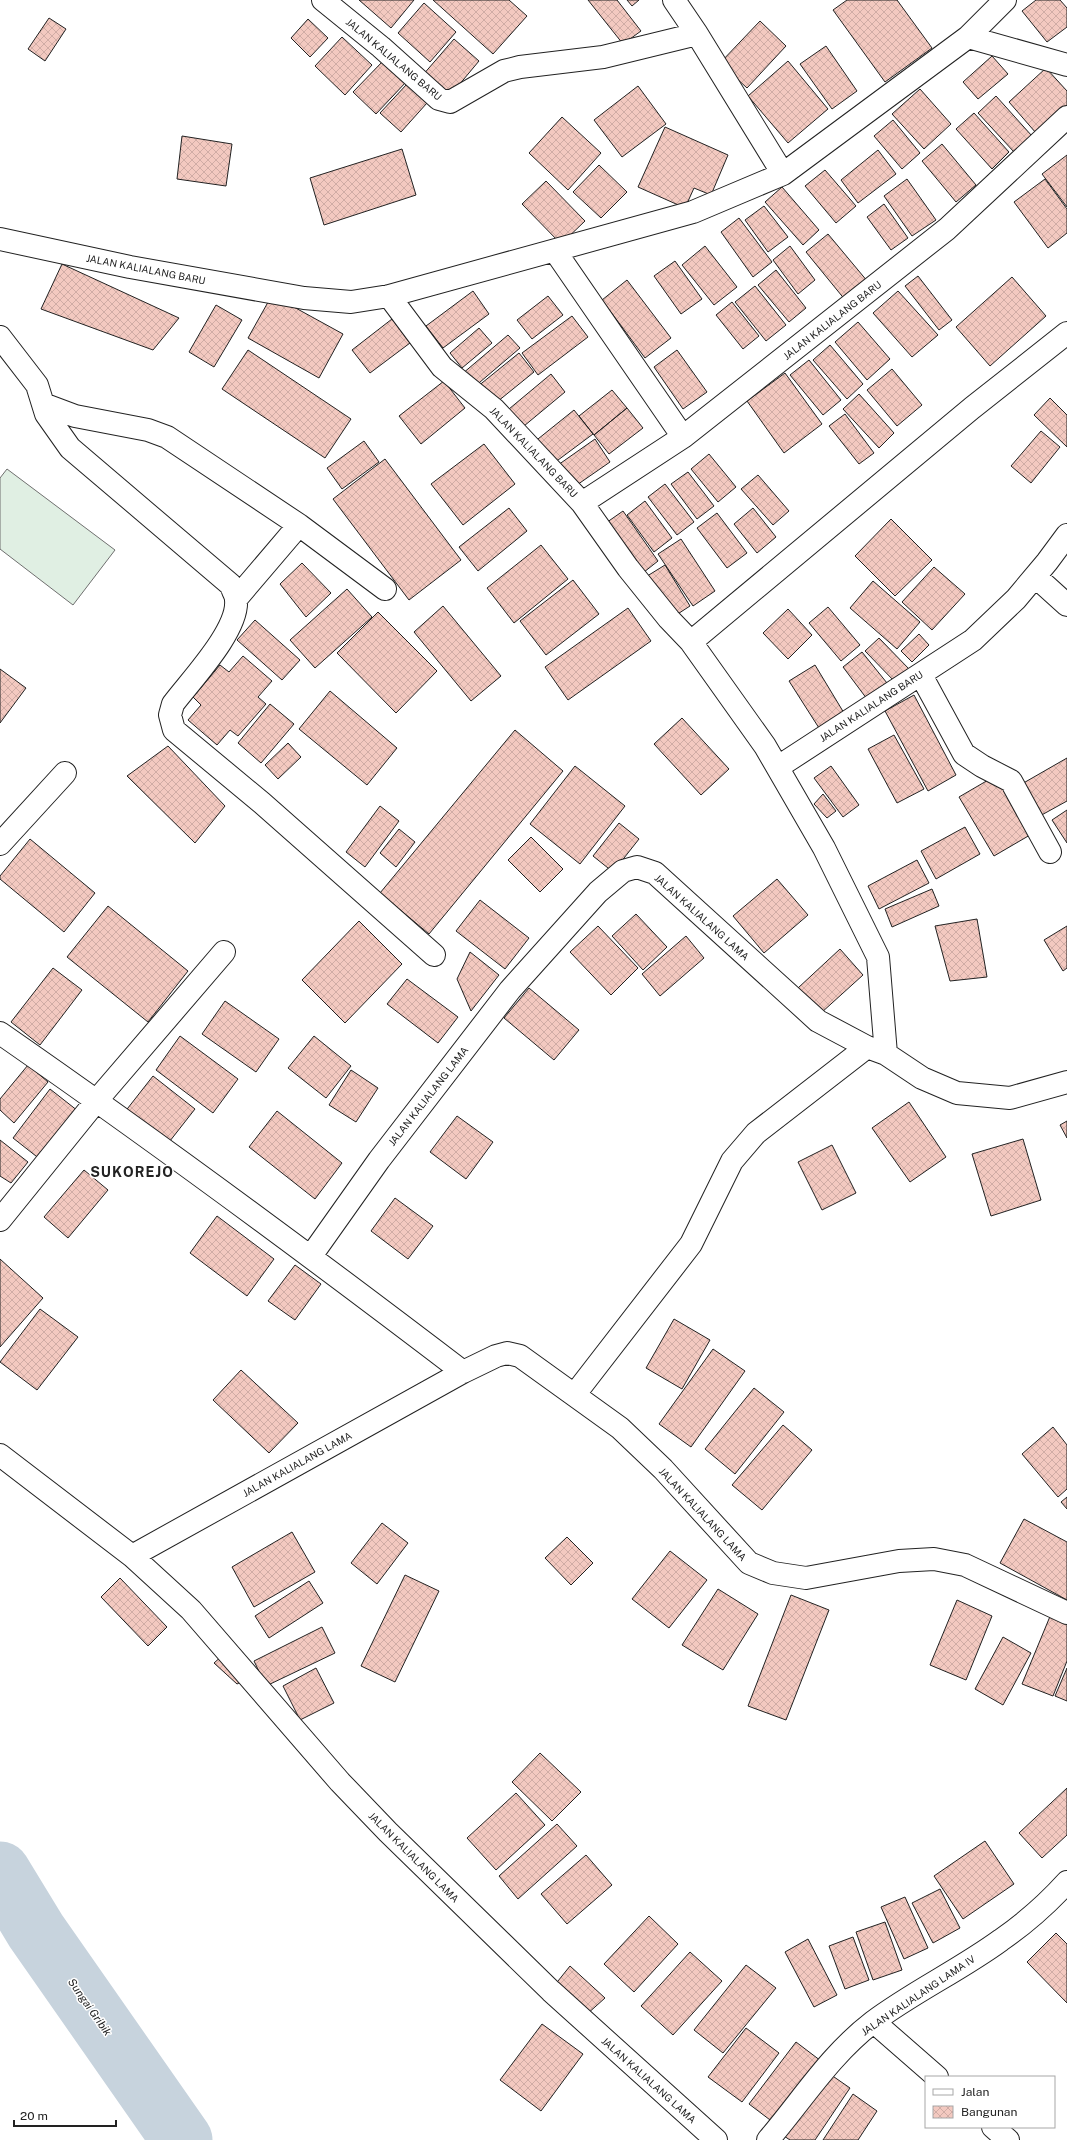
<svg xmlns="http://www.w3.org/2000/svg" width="1067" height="2140" font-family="'Public Sans',sans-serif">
  <defs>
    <pattern id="building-cross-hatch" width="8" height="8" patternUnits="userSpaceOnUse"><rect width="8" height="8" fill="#f3c9c0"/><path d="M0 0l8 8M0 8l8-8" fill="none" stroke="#d0aca5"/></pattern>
  </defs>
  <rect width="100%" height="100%" fill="#fff"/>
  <!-- pitch -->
  <path fill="#e0efe3" stroke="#6f6f6f" d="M7,469L115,550L73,605L0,549V478Z"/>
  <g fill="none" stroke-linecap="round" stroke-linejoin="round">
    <!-- river -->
    <path stroke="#c7d3dd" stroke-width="61" d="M0,1872L36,1931L182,2140"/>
  </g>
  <!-- building -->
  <path fill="url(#building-cross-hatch)" stroke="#222" d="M359,0H414L391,28Z
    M433,0H509L527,16L493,54Z
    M588,0H617L641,31L623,44Z
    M627,0H639L632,6Z
    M847,0H897L932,48L885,82L833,10Z
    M1036,0H1060L1067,8V27L1047,42L1022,11Z
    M424,3L456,32L430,62L398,33Z
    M49,18L66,29L45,61L28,49Z
    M308,19L328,38L310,57L291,38Z
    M760,21L786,46L747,88L720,63Z
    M342,37L372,65L345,95L315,66Z
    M454,39L479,61L448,98L422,76Z
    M826,46L857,91L832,109L800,64Z
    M992,56L1008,74L978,99L963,82Z
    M384,60L407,81L376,114L353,92Z
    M788,61L828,109L788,143L748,96Z
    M1046,68L1067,91V106L1036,133L1009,102Z
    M407,84L427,103L401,132L380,113Z
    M638,86L666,124L622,157L594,120Z
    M920,89L951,124L924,149L892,114Z
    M996,96L1032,136L1014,152L978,113Z
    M974,113L1009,152L992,169L956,129Z
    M562,117L601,153L568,190L529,153Z
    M893,120L920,153L902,169L874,136Z
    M665,127L728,155L711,195L694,188L685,208L638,187Z
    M182,136L232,144L226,186L177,179Z
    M942,144L976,185L956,202L922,161Z
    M402,149L416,195L324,225L310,178Z
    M878,150L896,174L858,203L841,180Z
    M1067,155V207L1042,174Z
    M599,165L627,192L601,218L573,192Z
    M825,170L856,206L836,223L805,186Z
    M907,179L936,220L912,236L884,196Z
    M1045,179L1067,209V233L1048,248L1014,202Z
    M546,181L585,221L561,244L522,204Z
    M782,187L819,230L803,245L765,202Z
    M884,204L908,238L891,250L867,217Z
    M764,206L788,237L768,252L745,220Z
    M739,218L772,262L753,277L721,232Z
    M828,234L868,282L846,301L806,252Z
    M705,246L737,287L714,305L682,265Z
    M790,246L815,280L798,294L773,260Z
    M675,261L702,299L681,314L654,276Z
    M62,264L179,318L153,350L41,309Z
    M776,270L806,308L789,322L758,285Z
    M918,276L952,320L939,330L905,286Z
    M1012,277L1046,316L990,366L956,327Z
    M627,280L671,338L645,358L602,300Z
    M755,286L786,325L766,341L735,302Z
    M473,291L489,314L443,348L426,326Z
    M898,291L938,335L912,357L873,313Z
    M272,295L343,334L319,378L248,338Z
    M548,296L563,315L532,339L517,320Z
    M732,302L759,336L743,349L716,315Z
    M216,305L242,320L214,367L189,352Z
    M572,316L588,337L538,375L522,353Z
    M392,319L410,343L370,373L352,350Z
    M858,322L890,359L867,380L835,342Z
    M479,328L492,343L462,368L450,353Z
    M508,335L520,348L473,388L462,374Z
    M830,345L863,384L847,399L813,360Z
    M248,350L351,419L325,458L222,389Z
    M677,350L707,392L683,409L654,367Z
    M519,353L534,372L492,406L477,387Z
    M809,360L841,400L823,415L790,375Z
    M892,369L922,405L897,426L867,390Z
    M785,373L822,424L784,453L747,401Z
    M551,374L565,392L524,426L509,409Z
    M444,381L465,408L421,444L399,416Z
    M612,390L627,408L594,435L579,416Z
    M859,394L894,433L879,448L843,409Z
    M1050,398L1067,415V447L1034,415Z
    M627,408L643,428L609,454L594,435Z
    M574,410L593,434L550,466L533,443Z
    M845,414L874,453L859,464L829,426Z
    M1041,431L1060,447L1031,483L1011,466Z
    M595,439L610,462L574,487L558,465Z
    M364,441L379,462L342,489L327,468Z
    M484,444L515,484L463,525L431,484Z
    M709,454L736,487L718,502L691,469Z
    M385,459L461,560L409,600L333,499Z
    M688,472L714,506L697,519L671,484Z
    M758,475L789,511L773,525L741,489Z
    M665,484L694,522L677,535L648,497Z
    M645,501L672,538L654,552L627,515Z
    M509,508L527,531L478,571L459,547Z
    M753,508L776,537L757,553L734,524Z
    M623,511L658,561L639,576L603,525Z
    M717,513L747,553L727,568L697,528Z
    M891,519L932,560L895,596L855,556Z
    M681,539L715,591L693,606L658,554Z
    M541,545L568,579L514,623L487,588Z
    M302,563L331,593L306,617L280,584Z
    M665,565L690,606L670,619L644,578Z
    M934,567L965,594L932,630L902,602Z
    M573,580L599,614L546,655L520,621Z
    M873,581L920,622L897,649L850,608Z
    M347,589L372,617L315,668L290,640Z
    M443,606L501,676L471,701L414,632Z
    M828,607L860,645L841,661L809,623Z
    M628,608L651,641L568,700L545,667Z
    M788,609L812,635L788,659L763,633Z
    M378,612L437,671L396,713L337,653Z
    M255,620L300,660L282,680L237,640Z
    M919,634L929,645L912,662L901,651Z
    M879,638L910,670L896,683L865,651Z
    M862,652L887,683L867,699L843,667Z
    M243,656L272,681L258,697L266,704L238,736L230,730L217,745L188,720L201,705L193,697L220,665L229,672Z
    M815,665L844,713L819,728L789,681Z
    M0,669L26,688L0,723Z
    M330,691L397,748L367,785L299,729Z
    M914,695L956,775L928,791L885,711Z
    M270,704L294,724L261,763L238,743Z
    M682,718L729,769L701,795L654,744Z
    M515,730L563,771L429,934L380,893Z
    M894,735L924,789L897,803L868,749Z
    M288,743L301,757L278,779L265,765Z
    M168,746L225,806L195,843L127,776Z
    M1067,758V801L1038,817L1020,785Z
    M575,766L625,806L580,864L530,824Z
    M831,766L859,805L843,817L814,778Z
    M995,776L1030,835L994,856L959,797Z
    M823,794L836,811L827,818L814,804Z
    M380,806L399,821L365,867L346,852Z
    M1067,810V843L1052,820Z
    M619,823L639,839L613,872L593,856Z
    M965,827L980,854L936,879L921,851Z
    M399,829L415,842L396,867L380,853Z
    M531,837L563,869L540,892L508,860Z
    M30,839L95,893L64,932L0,879V876Z
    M917,860L929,883L879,909L868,886Z
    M777,879L808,915L764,953L733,916Z
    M932,889L939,906L892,927L885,909Z
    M480,900L529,938L505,969L456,931Z
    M108,906L188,971L148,1022L67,957Z
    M636,914L667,947L643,970L612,936Z
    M977,919L987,977L950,981L935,926Z
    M359,921L402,964L345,1023L302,980Z
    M598,926L638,968L611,995L570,952Z
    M1067,926V968L1063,971L1044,940Z
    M686,936L704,958L660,996L642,974Z
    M840,949L863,975L821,1013L798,988Z
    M470,952L499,975L471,1011L457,979Z
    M53,968L82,990L40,1045L11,1022Z
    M407,979L458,1017L438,1043L387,1004Z
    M529,988L579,1030L554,1060L504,1018Z
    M225,1001L279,1039L256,1072L202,1034Z
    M180,1036L238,1079L213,1113L156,1070Z
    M314,1036L351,1066L326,1098L288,1068Z
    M28,1065L48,1082L14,1123L0,1110V1099Z
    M351,1070L378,1088L356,1122L329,1105Z
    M153,1076L195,1109L166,1146L124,1113Z
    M50,1089L78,1111L41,1160L13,1138Z
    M909,1102L946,1157L910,1182L872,1128Z
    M277,1111L342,1163L315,1199L249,1147Z
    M457,1116L493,1142L466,1179L430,1152Z
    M1067,1121V1138L1060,1125Z
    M1023,1139L1041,1200L991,1216L972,1154Z
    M0,1140L28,1162L11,1183L0,1176Z
    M832,1145L856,1193L822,1210L798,1162Z
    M84,1170L108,1190L68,1238L44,1217Z
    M395,1198L433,1226L408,1259L371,1231Z
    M217,1216L274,1259L247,1296L190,1253Z
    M0,1259L43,1298L0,1347Z
    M295,1265L321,1284L295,1320L268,1301Z
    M40,1309L78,1337L37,1390L0,1362Z
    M674,1319L710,1340L682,1389L646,1368Z
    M713,1349L745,1371L691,1447L659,1424Z
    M241,1370L298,1423L269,1453L213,1400Z
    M754,1388L784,1412L735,1474L705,1449Z
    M783,1425L812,1450L762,1510L732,1485Z
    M1053,1427L1067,1445V1489L1058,1497L1022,1454Z
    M1067,1497V1509L1061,1502Z
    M1024,1519L1067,1542V1600L1000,1563Z
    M382,1523L408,1543L377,1584L351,1563Z
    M292,1532L315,1572L254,1607L232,1567Z
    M567,1537L593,1563L571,1585L545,1558Z
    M670,1551L707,1580L669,1628L632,1599Z
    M405,1575L439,1591L395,1682L361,1666Z
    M120,1578L167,1627L148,1646L101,1597Z
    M309,1581L323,1603L269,1638L255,1616Z
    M718,1589L758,1614L723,1670L682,1645Z
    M791,1595L829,1610L786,1720L748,1706Z
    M957,1600L992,1616L966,1680L930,1665Z
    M1051,1614L1067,1621V1661L1053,1696L1022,1684Z
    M322,1627L335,1653L266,1686L254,1661Z
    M1003,1637L1031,1653L1003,1705L975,1689Z
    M223,1655L245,1680L237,1684L214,1663Z
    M316,1668L334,1703L300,1720L283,1686Z
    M1067,1668V1701L1055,1696Z
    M540,1753L581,1792L552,1821L512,1782Z
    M1067,1788V1835L1042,1858L1019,1833Z
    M516,1793L545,1825L496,1870L467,1838Z
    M557,1824L577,1846L518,1899L499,1876Z
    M985,1841L1014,1884L963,1919L934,1876Z
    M586,1855L612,1885L567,1924L541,1894Z
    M940,1889L960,1928L933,1943L912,1903Z
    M905,1897L928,1948L904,1959L881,1907Z
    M649,1916L678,1944L634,1992L604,1964Z
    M885,1922L902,1970L873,1980L856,1932Z
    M1056,1933L1067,1944V2003L1027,1962Z
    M853,1937L869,1980L845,1989L829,1946Z
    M808,1939L837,1995L814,2007L785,1952Z
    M690,1952L722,1981L673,2035L641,2006Z
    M746,1965L776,1988L723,2053L694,2030Z
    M570,1966L605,1998L586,2015L554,1986Z
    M542,2024L583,2054L541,2111L500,2080Z
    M746,2028L779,2053L742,2102L708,2077Z
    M796,2042L825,2064L778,2126L749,2104Z
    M824,2070L850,2088L815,2140H790L781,2134Z
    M853,2094L877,2111L858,2140H823Z"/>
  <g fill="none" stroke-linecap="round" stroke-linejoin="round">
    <!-- minor casing -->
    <g stroke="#222" stroke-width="24">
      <path id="minor" d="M323,0L381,47L439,99L450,102L504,71L520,67L603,57L697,34L783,174
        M674,0L697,34
        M968,37L1067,65
        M0,239L130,267L304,298L351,302L389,296L693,212L783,174L968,37L1005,0
        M555,251L683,437
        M389,296L442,367L494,409L582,503L628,568L669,619L691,642L765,746L824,848L878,957L886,1054
        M0,337L37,385L46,414L70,448L231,585C232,590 236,595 236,600C239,630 191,680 173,704L170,715L174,730L262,803L434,955
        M43,404L75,416L148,430L167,437L299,525L385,589
        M582,503L683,437L947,229L1067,117
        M1036,577L1067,605
        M236,599L299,525
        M691,642L972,408L1067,333
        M921,675L964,754L982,766L1011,781L1050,852
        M778,767L973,640L1016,599L1047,562L1067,535
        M0,844L65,773
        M0,1033C157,1142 311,1256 463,1372
        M0,1220L97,1100L224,952
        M311,1256L379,1160L510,990L598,892L623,871L637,867L655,873L818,1021L867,1047L886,1054L922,1078L957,1093L1010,1098L1067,1082
        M575,1394L691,1244L732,1161L756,1133L867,1047
        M0,1455L132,1556L191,1610L340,1782L388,1832L551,1991L716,2140
        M132,1556L463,1372L496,1356L507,1353L520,1356L620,1428L663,1469L749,1563L773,1573L806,1578L899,1561L934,1559L965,1565L1067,1613
        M874,2022L937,2077
        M993,2127L1008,2140
        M768,2140C803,2099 830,2055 873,2022C913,1992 960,1970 1001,1940C1024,1924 1048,1903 1067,1882"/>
    </g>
    <!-- minor -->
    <use href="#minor" stroke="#fff" stroke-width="22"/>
  </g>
  <g text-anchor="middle" stroke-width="3" stroke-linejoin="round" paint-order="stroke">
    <!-- street labels -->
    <g font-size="10" fill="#222" stroke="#fff">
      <text transform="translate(394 59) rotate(40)" y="4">JALAN KALIALANG BARU</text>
      <text transform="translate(146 269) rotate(11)" y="4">JALAN KALIALANG BARU</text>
      <text transform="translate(832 320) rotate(-38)" y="4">JALAN KALIALANG BARU</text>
      <text transform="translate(534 452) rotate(46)" y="4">JALAN KALIALANG BARU</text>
      <text transform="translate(871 706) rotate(-33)" y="4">JALAN KALIALANG BARU</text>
      <text transform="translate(702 917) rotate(42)" y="4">JALAN KALIALANG LAMA</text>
      <text transform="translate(428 1096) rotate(-52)" y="4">JALAN KALIALANG LAMA</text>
      <text transform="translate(297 1464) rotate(-29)" y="4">JALAN KALIALANG LAMA</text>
      <text transform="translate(703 1514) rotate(47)" y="4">JALAN KALIALANG LAMA</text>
      <text transform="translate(414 1857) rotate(45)" y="4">JALAN KALIALANG LAMA</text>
      <text transform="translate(918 1995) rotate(-34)" y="4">JALAN KALIALANG LAMA IV</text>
      <text transform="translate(649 2080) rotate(42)" y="4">JALAN KALIALANG LAMA</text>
    </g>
    <!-- water labels -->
    <g font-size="11" font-style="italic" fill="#222" stroke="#fff">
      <text transform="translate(90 2007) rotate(55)" y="4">Sungai Gribik</text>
    </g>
    <!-- district labels -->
    <g font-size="14" font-weight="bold" letter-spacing="1" fill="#222" stroke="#fff">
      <text x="132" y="1177">SUKOREJO</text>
    </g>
  </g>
  <!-- legend -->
  <rect x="925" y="2076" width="130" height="52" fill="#ffffff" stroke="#a7a7a7"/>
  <rect x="933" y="2089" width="20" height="6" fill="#ffffff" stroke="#a7a7a7"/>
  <text x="961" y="2096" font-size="12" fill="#222222">Jalan</text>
  <rect x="933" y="2106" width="20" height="12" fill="url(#building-cross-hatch)" stroke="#a7a7a7"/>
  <text x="961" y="2116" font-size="12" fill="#222222">Bangunan</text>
  <!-- scale -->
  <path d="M14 2120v6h102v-6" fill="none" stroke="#222222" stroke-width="2"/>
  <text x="20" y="2120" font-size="12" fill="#222222" stroke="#ffffff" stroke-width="3" paint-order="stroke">20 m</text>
</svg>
